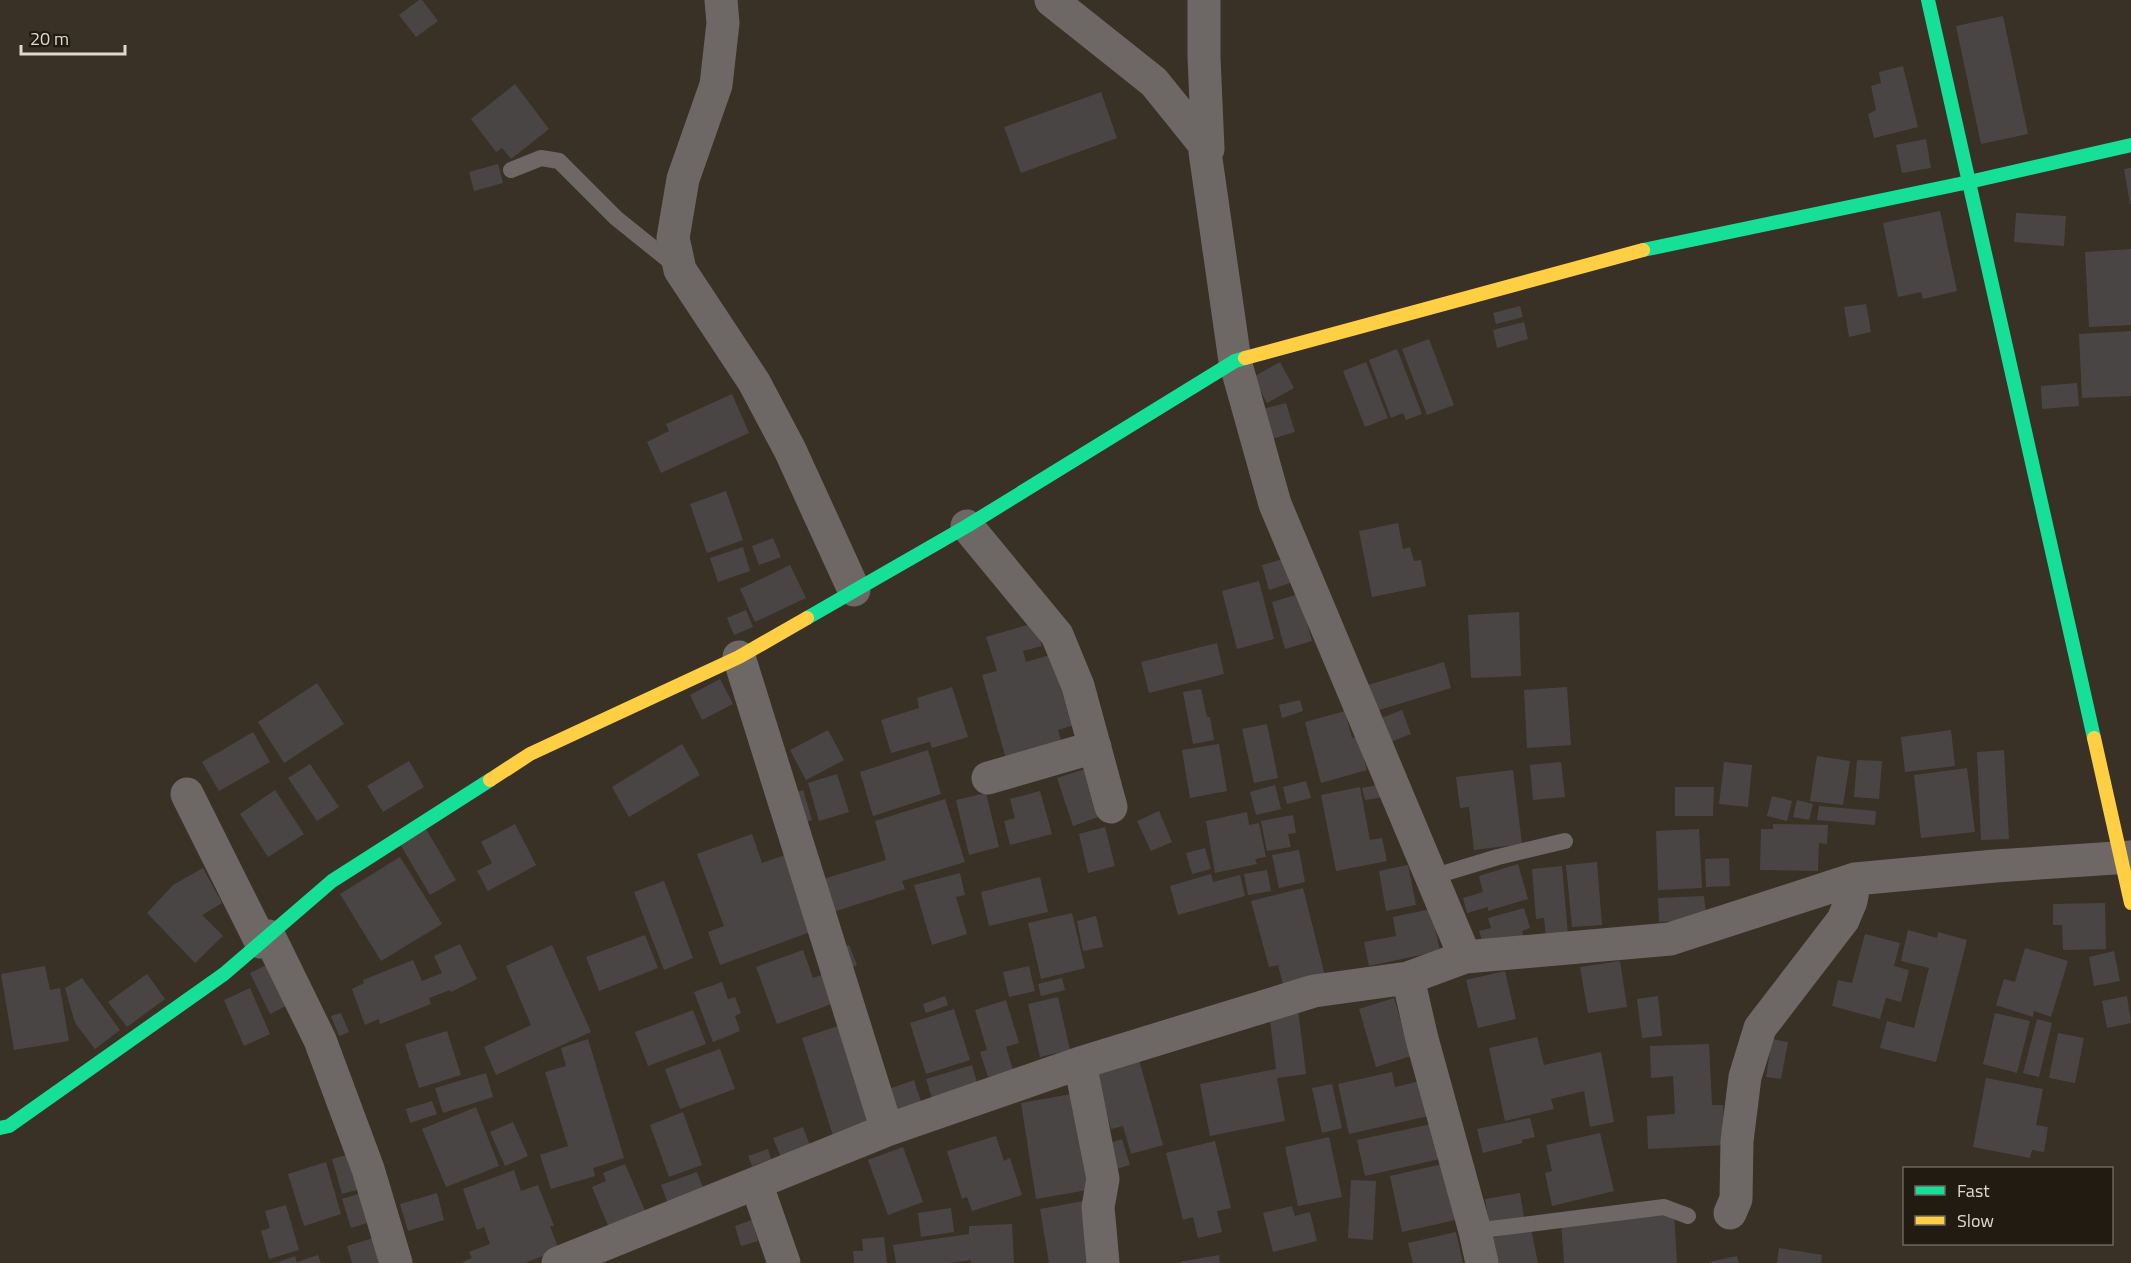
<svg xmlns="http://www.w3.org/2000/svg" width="2131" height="1263" font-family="'Titillium Web',sans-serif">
  <rect width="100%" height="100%" fill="#393026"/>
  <!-- building -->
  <path fill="#4a4545" d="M419,0H422L438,21L416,37L399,15Z
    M2003,16L2028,134L1981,144L1956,26Z
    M1903,66L1918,127L1874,138L1868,114L1876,110L1871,86L1881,83L1879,72Z
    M515,84L549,129L511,159L502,148L496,152L471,119Z
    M1101,92L1117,138L1021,173L1004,127Z
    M1926,139L1931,168L1902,173L1896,145Z
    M498,164L503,183L474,191L469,172Z
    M2131,168V204H2130L2124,169Z
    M1940,211L1957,291L1923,299L1921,292L1898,297L1883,223Z
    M2016,213L2066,216L2064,246L2014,242Z
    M2131,249V325L2089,327L2085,252Z
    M1866,304L1871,332L1849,337L1844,307Z
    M1520,306L1523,317L1496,324L1493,313Z
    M1524,322L1528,339L1497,348L1493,330Z
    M2131,331V396L2082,398L2079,334Z
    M1429,339L1454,405L1427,415L1402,349Z
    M1397,349L1422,414L1406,420L1403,413L1391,418L1369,360Z
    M1280,362L1294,388L1267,403L1253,377Z
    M1366,362L1388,418L1365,427L1343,371Z
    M2077,383L2079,406L2042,409L2041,386Z
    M732,394L749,433L661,473L647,442L669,431L666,424Z
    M1286,403L1295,432L1268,440L1259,410Z
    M726,491L743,540L707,553L690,504Z
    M1398,523L1403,549L1410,547L1414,561L1421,560L1426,586L1372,597L1359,531Z
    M773,538L781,557L759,565L752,546Z
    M743,547L750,571L718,582L710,558Z
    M1283,559L1290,583L1269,590L1262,565Z
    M790,565L806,598L755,622L740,589Z
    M1259,581L1274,639L1237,649L1222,591Z
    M1299,594L1312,641L1285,649L1272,602Z
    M746,610L753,627L734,635L727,618Z
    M1519,612L1521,676L1471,678L1468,615Z
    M1034,623L1042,646L1023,651L1026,662L1057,653L1077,724L1058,730L1062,743L1006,759L982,675L997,671L986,637Z
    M1217,643L1224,674L1149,693L1141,662Z
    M1444,662L1451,688L1376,711L1368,685Z
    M720,679L733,704L702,720L690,695Z
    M317,683L344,724L284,763L258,722Z
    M952,687L968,737L932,748L930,742L891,753L881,720L919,708L917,698Z
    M1567,687L1571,745L1527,748L1524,690Z
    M1201,689L1207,717H1210L1214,740L1193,744L1183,692Z
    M1300,700L1303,711L1282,718L1279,705Z
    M1402,710L1411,734L1388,743L1379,719Z
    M1345,711L1352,738L1358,737L1367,770L1321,783L1305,722Z
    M1267,724L1278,778L1254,783L1242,729Z
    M828,730L844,760L806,780L790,750Z
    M1951,730L1955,766L1905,772L1901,737Z
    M253,732L270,762L219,791L202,762Z
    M682,744L700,775L629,817L612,787Z
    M1219,744L1227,791L1190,798L1182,750Z
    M928,750L941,794L873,816L860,772Z
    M2004,750L2009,839L1981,840L1977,752Z
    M1817,756L1850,761L1843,805L1810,801Z
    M1857,760L1882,761L1879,799L1854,797Z
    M409,761L424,787L383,812L367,786Z
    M1561,762L1565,797L1533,800L1530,765Z
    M1724,762L1752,765L1748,807L1719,804Z
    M310,764L339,807L317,821L288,778Z
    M1088,768L1104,815L1073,826L1057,778Z
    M1967,768L1975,832L1921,838L1914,775Z
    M1513,770L1522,844L1474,850L1469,807L1460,808L1456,777Z
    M837,774L849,812L819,821L808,783Z
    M1306,781L1311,798L1287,804L1283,787Z
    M1383,784L1385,797L1365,800L1362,788Z
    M1275,785L1281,809L1256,815L1250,792Z
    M1360,787L1370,840L1382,838L1387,861L1336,871L1321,795Z
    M1675,787H1714L1713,816H1675Z
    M275,790L304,834L268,857L240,814Z
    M803,790L812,820L794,826L785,796Z
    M1040,791L1052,834L1010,845L1004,821L1015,818L1010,799Z
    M986,793L999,847L969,855L956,800Z
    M1772,796L1792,801L1787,821L1767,816Z
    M945,799L965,862L902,881L905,889L833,912L823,879L886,860L875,821Z
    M1797,800L1813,804L1809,820L1793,817Z
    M1819,806L1876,811L1875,825L1817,820Z
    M1159,811L1172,842L1151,851L1137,821Z
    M1247,812L1249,825L1259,823L1266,857L1255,859L1257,864L1215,873L1206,821Z
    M1293,815L1296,833L1288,834L1291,847L1267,851L1261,821Z
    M515,824L536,865L488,891L477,871L492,863L481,842Z
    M1773,824L1828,825L1827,844L1819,843L1818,871L1760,870L1761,829H1773Z
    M1105,827L1115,866L1088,873L1079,834Z
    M426,829L456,880L430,895L400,844Z
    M1699,829L1702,888L1658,890L1656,831Z
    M752,834L762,863L785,855L813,931L720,965L708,932L724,926L697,854Z
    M1205,848L1211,869L1192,874L1186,853Z
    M1299,850L1305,882L1279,888L1272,855Z
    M400,857L442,924L381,961L340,894Z
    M1729,858L1730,886L1706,887L1705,859Z
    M1597,862L1602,925L1572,927L1566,865Z
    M1518,864L1528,899L1488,911V907L1467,913L1463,898L1483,892L1479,876Z
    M1408,865L1416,905L1386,911L1379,871Z
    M1562,866L1568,935L1546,937L1544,918L1536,919L1532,869Z
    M203,868L222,903L202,915L223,936L195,963L147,913L173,885Z
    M1267,870L1271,891L1248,895L1244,874Z
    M960,873L965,895L956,897L967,934L932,945L914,885Z
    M1211,874L1213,882L1240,875L1245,896L1178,915L1170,886Z
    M1040,877L1048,912L989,926L981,892Z
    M664,881L693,958L664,970L634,892Z
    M1303,888L1325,976L1284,988L1278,965L1269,967L1251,901Z
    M1704,896L1706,914L1696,920L1659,922L1658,898Z
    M2105,903L2106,949L2063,950L2062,925H2053V904Z
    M1524,908L1530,928L1522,931L1525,942L1486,953L1479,931L1491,928L1488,918Z
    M1431,909L1440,951L1369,966L1364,942L1396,936L1393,917Z
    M1072,913L1085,968L1041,979L1028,923Z
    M1096,916L1103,947L1083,951L1077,921Z
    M1908,930L1937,938L1938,932L1967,940L1936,1062L1880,1048L1887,1021L1914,1028L1929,968L1901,961Z
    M1865,934L1900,943L1894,966L1909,970L1901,1002L1886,998L1880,1019L1832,1006L1838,980L1852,983Z
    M645,935L658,968L599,991L586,957Z
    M460,944L477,979L451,992L450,990L429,998L431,1004L380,1024L379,1019L365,1025L352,989L364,983L363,980L413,960L422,981L442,973L434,956Z
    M552,945L591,1032L496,1075L484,1047L531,1025L506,966Z
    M849,945L857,965L845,969L838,949Z
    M2025,948L2068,961L2051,1017L2034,1011L2033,1017L1996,1005L2004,979L2015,982Z
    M803,950L813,978L830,972L840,1001L777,1024L756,967Z
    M2114,951L2120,981L2094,986L2089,957Z
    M1620,961L1627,1007L1588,1013L1580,967Z
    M271,963L290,1004L270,1014L250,973Z
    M45,966L50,990L60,988L69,1041L14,1050L1,974Z
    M1029,966L1035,991L1009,997L1003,972Z
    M1505,971L1516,1019L1478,1028L1466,980Z
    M147,974L165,999L127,1027L108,1002Z
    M82,978L120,1030L95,1049L75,1023L65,988Z
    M1062,978L1065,990L1041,996L1038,984Z
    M722,982L728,999L735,997L741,1013L735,1016L740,1031L713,1042L694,992Z
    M250,988L270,1034L244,1046L224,1000Z
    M945,996L948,1005L926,1013L923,1004Z
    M1658,996L1662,1036L1642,1038L1637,999Z
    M2127,996L2131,1023L2107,1028L2102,1001Z
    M1058,997L1070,1050L1040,1057L1028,1004Z
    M1394,998L1411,1056L1376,1067L1359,1009Z
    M1006,1000L1019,1043L1006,1047L1013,1070L988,1077L980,1052L987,1050L975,1010Z
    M954,1009L970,1060L926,1074L910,1023Z
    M1298,1009L1306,1074L1277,1078L1285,1121L1210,1136L1200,1084L1276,1069L1269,1012Z
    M693,1010L706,1044L648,1066L635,1032Z
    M341,1013L349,1032L339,1036L331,1016Z
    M1995,1013L2030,1021L2017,1073L1983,1064Z
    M2037,1019L2052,1023L2039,1077L2023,1073Z
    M847,1023L881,1127L835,1142L802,1038Z
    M447,1031L461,1075L419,1088L405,1044Z
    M2058,1033L2084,1038L2075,1083L2049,1078Z
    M1537,1037L1544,1065L1601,1052L1614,1122L1590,1127L1584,1091L1551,1099L1554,1109L1505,1121L1489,1048Z
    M588,1039L624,1158L593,1168L595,1176L551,1189L540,1155L568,1146L545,1072L566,1066L561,1048Z
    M1772,1039L1788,1042L1781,1079L1766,1077Z
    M1709,1044L1712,1105H1723L1725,1145L1648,1149L1647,1116L1675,1114L1673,1076L1651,1078L1650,1046Z
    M720,1049L735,1089L680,1109L665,1069Z
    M1139,1060L1163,1145L1131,1154L1123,1126L1111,1129L1095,1073Z
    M972,1065L981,1096L936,1111L926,1079Z
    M1392,1072L1395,1087L1425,1080L1433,1115L1349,1134L1338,1084Z
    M486,1073L493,1097L443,1113L435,1088Z
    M1986,1078L2043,1089L2036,1125L2048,1127L2044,1152L2032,1150L2030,1158L1973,1147Z
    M914,1080L923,1108L896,1118L886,1090Z
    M1332,1084L1342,1128L1322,1133L1312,1088Z
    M1077,1093L1093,1189L1036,1199L1021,1103Z
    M432,1101L437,1114L410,1123L406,1109Z
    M476,1107L499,1166L446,1187L422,1129Z
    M683,1112L702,1165L669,1177L650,1125Z
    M1530,1118L1535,1137L1522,1140V1143L1483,1153L1477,1129Z
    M513,1122L528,1156L505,1166L490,1132Z
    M1436,1123L1444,1158L1365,1176L1357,1140Z
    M803,1127L812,1151L783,1162L773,1138Z
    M1600,1133L1614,1191L1552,1206L1545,1173L1552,1171L1546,1145Z
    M996,1136L1004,1161L1010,1158L1022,1195L972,1211L967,1197L962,1199L947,1151Z
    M1329,1137L1342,1197L1298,1206L1285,1147Z
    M1122,1139L1130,1165L1113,1170L1105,1145Z
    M1215,1141L1231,1208L1217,1211L1222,1232L1198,1238L1193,1217L1183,1220L1166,1153Z
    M903,1147L923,1202L888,1215L868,1160Z
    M768,1149L771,1159L752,1166L748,1156Z
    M354,1153L364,1188L342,1194L332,1159Z
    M326,1162L341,1214L304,1226L288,1174Z
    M1447,1163L1460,1219L1402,1232L1390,1176Z
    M625,1164L646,1213L609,1228L592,1187L606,1181L603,1173Z
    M514,1170L521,1191L538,1185L554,1226H550L559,1250L524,1263H460L472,1258L469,1252L490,1244L484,1227L477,1230L463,1189Z
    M697,1172L705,1193L669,1206L661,1185Z
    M1351,1180L1376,1181L1373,1240L1348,1238Z
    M364,1192L373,1221L351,1228L342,1199Z
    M437,1193L444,1220L408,1231L400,1204Z
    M1520,1193L1524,1217L1489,1223L1485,1199Z
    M1083,1201L1094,1263H1049L1040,1209Z
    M286,1205L299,1250L269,1259L261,1231L270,1228L265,1211Z
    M1292,1206L1295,1216L1310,1212L1317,1241L1273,1252L1263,1213Z
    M951,1208L954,1232L921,1237L918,1213Z
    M1674,1213L1677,1263H1564L1561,1221Z
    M752,1220L758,1241L741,1246L735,1226Z
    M1012,1224L1014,1263H971V1260L950,1263H896L893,1245L969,1234V1226Z
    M1531,1229L1538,1263H1493L1487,1239Z
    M1456,1232L1463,1263H1413L1408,1243Z
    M377,1237L385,1263H352L347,1246Z
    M884,1237L887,1263H854L853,1251H863L862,1239Z
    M1779,1248L1822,1255L1821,1263H1777Z
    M318,1255L321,1263H276L295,1256L297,1262Z
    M1219,1255L1220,1263H1179V1262Z
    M1737,1256L1739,1263H1709V1262Z"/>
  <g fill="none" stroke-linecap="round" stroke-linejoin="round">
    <!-- lane -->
    <path stroke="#6d6766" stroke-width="16" d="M511,170L541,158L559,161L616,218L677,267
      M1432,877L1498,857L1565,841
      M1475,1231L1664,1207L1688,1216"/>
    <!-- street -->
    <path stroke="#6d6766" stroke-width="33" d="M721,0L723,23L716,85L683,179L673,238L680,270L754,382L790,450L854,590
      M1051,0L1154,82L1208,149
      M1204,0V57L1208,149L1205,152L1235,361L1275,504L1465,957
      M967,526L1057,635L1078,686L1111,807
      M739,657L887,1130
      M988,778L1095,747
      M187,794L261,942
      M269,936L320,1040L368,1169L396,1263
      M1408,978L1422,1039L1475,1231L1482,1263
      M1080,1063L1103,1179L1098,1207L1103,1263
      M756,1183L784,1263
      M1730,1213L1736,1199L1737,1141L1745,1077L1760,1028L1843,920L1851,901L1855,879
      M558,1263L887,1130L1080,1063L1314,991L1408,978L1465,957L1670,939L1855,879L1995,866L2131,857"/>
    <!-- fast -->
    <path stroke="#16e098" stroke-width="14" d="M1928,0L2094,738
      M1643,250L1969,182L2131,145
      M807,618L967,526L1235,361L1245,358
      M0,1128L9,1126L224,974L332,881L490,780"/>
    <!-- slow -->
    <path stroke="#ffcf43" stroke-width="14" d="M1245,358L1643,250
      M2094,738L2131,903
      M490,780L530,754L739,657L807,618"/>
  </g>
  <!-- legend -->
  <rect x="1903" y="1167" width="210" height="78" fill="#221b12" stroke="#6e665c" stroke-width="1.5"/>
  <rect x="1915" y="1186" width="30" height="9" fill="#16e098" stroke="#6e665c" stroke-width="1.5"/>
  <text x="1957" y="1197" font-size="18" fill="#e1d7cb">Fast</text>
  <rect x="1915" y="1216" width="30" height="9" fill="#ffcf43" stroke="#6e665c" stroke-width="1.5"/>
  <text x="1957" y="1227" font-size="18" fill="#e1d7cb">Slow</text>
  <!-- scale -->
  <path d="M21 45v9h104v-9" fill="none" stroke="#e1d7cb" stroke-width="3"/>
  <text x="30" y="45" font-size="18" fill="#e1d7cb" stroke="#221b12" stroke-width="4.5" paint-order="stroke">20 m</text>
</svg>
